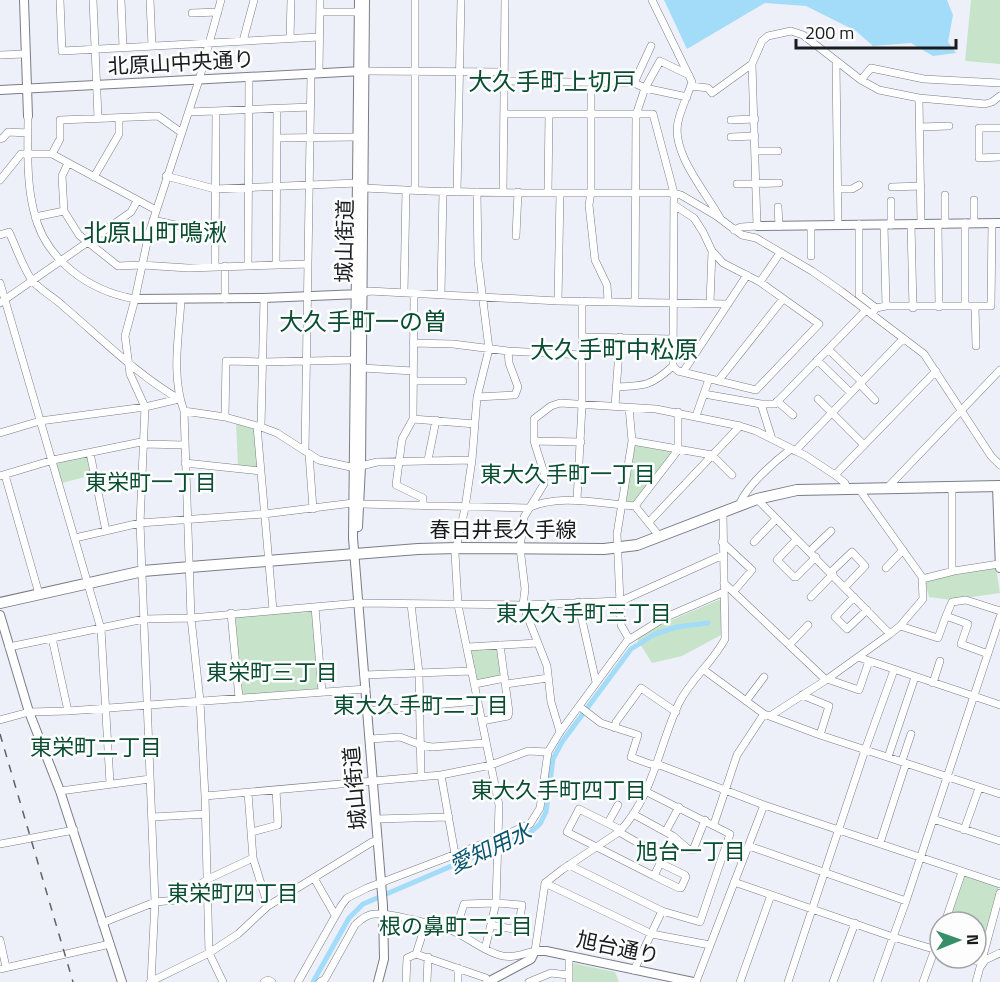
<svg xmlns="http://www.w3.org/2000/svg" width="1000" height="982" font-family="'Titillium Web','Noto Sans JP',sans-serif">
  <rect width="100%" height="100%" fill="#edf0f9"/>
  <!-- green -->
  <path fill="#c7e4cb" d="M971,0H1000V64L965,61Z
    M236,424L255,428L258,468L238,466Z
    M635,445L672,452L634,503L626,501Z
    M88,455L92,475L62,483L55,462Z
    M996,568L1000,593L951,600L929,597L925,580Z
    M719,600L722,601L723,634L682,656L652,663L637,639L655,627Z
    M313,611L319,689L242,695L235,616Z
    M500,649L501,677L476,680L471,650Z
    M965,876L999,886L979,958L976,957V922H948Z
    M572,963L615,972L619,982H573Z"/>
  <!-- water -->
  <path fill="#a2dcf9" d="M664,0H947L953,15L948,42L956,53L933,56L911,43L873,46L856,31L806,6L765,3L687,49Z"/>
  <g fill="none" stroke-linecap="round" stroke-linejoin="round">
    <!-- canal -->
    <path stroke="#a2dcf9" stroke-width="5" d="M313,982L349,918L363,904L531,832L540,824L546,812L553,759L562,742L631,649L655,634L677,627L708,623"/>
    <!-- minor casing -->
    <g stroke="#7b7d86" stroke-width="8">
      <path id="minor" d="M60,0L62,51L319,37
        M93,0L98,118
        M121,0L123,47
        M150,0L152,46
        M652,0L692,82C688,95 681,108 678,122C671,153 706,192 720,218
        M320,12H359
        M192,13L218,12
        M290,38L291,0
        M243,41L254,0
        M0,55L25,54
        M836,61L838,225
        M365,71L504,72
        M319,73L320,0
        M861,80L871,68L924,79L1000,83
        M504,81L634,83L645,88L687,97
        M591,83V192L589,205L595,260L607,285L608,301
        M634,83L651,46
        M691,86L708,88L712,93L752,64
        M919,98L921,224
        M189,112L311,107
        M504,114H653L674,193L673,366C651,386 645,386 616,387
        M28,116C28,147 26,181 34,212C45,260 89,291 135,299
        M731,120L755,119
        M920,127L949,126
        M1000,128H979V158L1000,157
        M731,137L755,136
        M277,138L358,137
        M0,139L3,138L8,132L28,133
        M756,151H778
        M52,154L156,210
        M68,163L62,176L64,211L79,235L118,266L142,265L188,268L308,264
        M166,176L215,189L358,183
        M94,177L119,134V118
        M0,180L21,154H52L60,139V120L158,116L182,133
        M737,184L779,183
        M892,187L921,186
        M364,188C467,194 571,193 674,193L681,195L715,215L742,235L756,238L812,271L841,291L924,354L991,456L1000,465
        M837,189H852L859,185
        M415,190V0
        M457,192L461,0
        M477,192L478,261L489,349L477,397L472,460L465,508L455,553L458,605L499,805L496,903L485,949
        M503,192L505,0
        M548,192L549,114
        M945,195V224
        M974,200V223
        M891,201V225
        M778,207L779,226
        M35,217L64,211
        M153,220L215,234
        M965,223V306
        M859,224V295L876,308
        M911,224L913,308
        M938,224L939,307
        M884,225L886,306
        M734,230L741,227L757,226L752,64L762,41L768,36L791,31L803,35L861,80L879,90L919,98L985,104L992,102L1000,96
        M0,235L9,232C16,247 22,265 31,279C38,289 54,297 63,306C101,338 136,374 179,399
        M516,236L518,192
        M811,256V226
        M248,265L249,78
        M276,265L277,109
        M215,266L216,112
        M760,282L780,253
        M0,283L101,629L110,783
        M404,293L406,190
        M441,293L443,191
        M362,294L369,291L558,301L728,304
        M414,294L413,419L402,439L396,485L423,498V505
        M225,299V266
        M181,300C179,336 171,376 184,411L191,618L200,701L205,796L209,953L223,982
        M558,301L560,193
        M635,302L636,115L645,88L660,61L689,75
        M0,303L131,212L137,201
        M710,303L712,251
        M975,306L976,346
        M872,314L876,308L886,306H991L992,223
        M582,337L672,339
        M413,343L453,344L508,351L582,355
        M828,349L862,382
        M817,360L851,393
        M673,366L678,371L756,390L819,324L760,282L723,263L712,251L703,232L694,218L674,205
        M362,368L413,371
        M683,372L747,275
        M413,381H463
        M718,381L783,299
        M860,384L875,400
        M704,394L761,404H775L866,310
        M477,397L515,395L518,387L509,363L508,351
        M818,399L864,445
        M777,401L793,415
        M761,404L772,439
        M615,406L620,337
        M629,407L632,441L617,534L621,625L629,639
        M184,411L225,417L261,427L277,433L319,460L355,468
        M696,416L709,379
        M225,417L226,361L262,362L354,360
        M413,419L475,424
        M257,426L273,610
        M261,427L264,298
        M0,433L40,421L145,407L179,399
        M534,441L581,442
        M632,441L712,455L732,475
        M305,451L311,74
        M795,451L903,339
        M90,453L106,531
        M309,454L313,509
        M428,460L436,420
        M185,463L260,471
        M361,466L377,462L472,460
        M5,475L39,594
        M835,475L936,371
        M0,476L53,460L141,442L144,444L185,445
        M952,487V571
        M887,488L1000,370
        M757,499L890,634
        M577,500L582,405V301
        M360,504L528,508C561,493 599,504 635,506L660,537
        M635,506L678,450V412
        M739,506C745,487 775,461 791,449
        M649,522L740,426
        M75,538L140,523L264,514L353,503
        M796,540L777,560L794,577H796L816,557
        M722,542L752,570L734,591
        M754,542L776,519
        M810,551L831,531
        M886,568L903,550
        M831,572L852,552L865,566L845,587
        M922,579L954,571L999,564
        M724,583L826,680
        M811,597L833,574
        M854,597L835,617L847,629L867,610
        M578,602L596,682
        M411,604L419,673L421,777
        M315,607L322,692
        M231,613L239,698
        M900,626L938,638L946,616
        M52,638L68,711
        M789,645L808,625
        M9,647L144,619L191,618L359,603L523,605L621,601L723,555
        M468,647L537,643
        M988,654L961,644L968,624L946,616L952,602L966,600L1000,611
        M858,657L1000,705
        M704,670L764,714L820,735L1000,794
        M364,675L472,671
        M827,679L859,690L869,661
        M933,683L940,661
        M475,684L505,678
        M506,684L548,678
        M802,695L829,706L820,735
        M746,701L764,677
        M580,707L601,723L638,735L631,757L650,764H657L764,805L1000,884
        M367,711L478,701
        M770,716L826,680L890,634L900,626L923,599L922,577L859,489
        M0,720L29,712L68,711L366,689
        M482,721L508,716L509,712L500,645
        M615,728L616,722L641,688L676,712
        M560,732L551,702L547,666L523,605L525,589L520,548L524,517L544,484V473L534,441V419L551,406L560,403L656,409L740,426L756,431L806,456L835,475L845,483L847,489
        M370,739L400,737L421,745L432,747L486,743
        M888,757L915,677
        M902,761L911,734
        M441,775L455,854
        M60,791L150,779
        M248,793L253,858L268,906
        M205,796L441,775L491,765L528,751L548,752
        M633,814L673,836L688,849L693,850L705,820
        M153,817L206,814
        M376,819L449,817
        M933,819L1000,841
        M608,823L618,805
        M714,824L737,755L764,714
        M621,830L579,809L567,832L654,876L673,836
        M964,830L979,788
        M666,831L679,807
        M252,832L278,825L276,790
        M619,832L663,857
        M880,843L906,763
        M0,844L74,830
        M749,846L906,901
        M569,865L662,911L700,922L730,834L645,791
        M654,876L679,888H681L686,877L685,875L660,863
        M314,878L335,915
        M734,882L893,937L940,951
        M545,883L652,934L710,945
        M945,922L962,872
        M102,923L155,902L177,900L208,879L253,858
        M455,932L464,904L496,903L522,905L518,930L491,925
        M0,940L6,967
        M416,954L426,923
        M966,958L981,962
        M982,965L985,960L1000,953
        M0,969L110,944
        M634,970L662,911
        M150,982L209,953L238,934L268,906L372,842L378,840
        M151,982L155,902L140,523L145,407L130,374L125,336L135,299L149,233L199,80L221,0
        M264,982L268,980L272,982
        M298,982L341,906L347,898L367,888L498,838L530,824L540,808L548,752L560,732L627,641L664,618L724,592
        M320,982L325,979L355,925C361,919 367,914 375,914C392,913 436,925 453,931C469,938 482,950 499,955C510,959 524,954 535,951L545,883L563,869L619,832C653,797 659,745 679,703C691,679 713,662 725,639L723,513
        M406,982L407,958L416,954L486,978L487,982
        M427,982L428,957
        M458,982V968
        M529,982L551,973L568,975
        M569,982V957
        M696,982L764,805
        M740,982L771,895
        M788,982L865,750L894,670
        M833,982L855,923
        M877,982L906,901L1000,617
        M923,982L940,935
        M976,982L1000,893"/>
    </g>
    <!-- tertiary casing -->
    <g stroke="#7b7d86" stroke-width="10">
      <path id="tertiary" d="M24,0L28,116
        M359,0L353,538L383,906L384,959L378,982
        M0,90L362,71
        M757,226L1000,223
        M135,299L264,298L360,294
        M997,486L1000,568
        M358,527L361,466L365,0
        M0,615L29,712L60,791L122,982
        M488,982L531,959L535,951H546L693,982"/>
    </g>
    <!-- primary casing -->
    <g stroke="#7b7d86" stroke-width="12">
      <path id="primary" d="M0,603L143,571L190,567L418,549L457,548L604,549L637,545L757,499L797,490L1000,486"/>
    </g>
    <!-- minor -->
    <use href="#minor" stroke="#fff" stroke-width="7"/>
    <!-- tertiary -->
    <use href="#tertiary" stroke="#fff" stroke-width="8"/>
    <!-- primary -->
    <use href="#primary" stroke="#fff" stroke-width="10"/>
    <!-- rail -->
    <path stroke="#606166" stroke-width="1.5" stroke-dasharray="8 8" stroke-linecap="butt" d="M0,734L73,982"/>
  </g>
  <g text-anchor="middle" stroke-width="5" stroke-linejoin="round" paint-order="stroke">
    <!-- street labels -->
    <g font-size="21" fill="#1a1b1e" stroke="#fdfdfd">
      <text transform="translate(181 63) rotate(-3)" y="7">北原山中央通り</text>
      <text transform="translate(345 241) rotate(-89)" y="7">城山街道</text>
      <text x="503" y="537">春日井長久手線</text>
      <text transform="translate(355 788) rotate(-95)" y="7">城山街道</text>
      <text transform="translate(618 948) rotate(12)" y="7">旭台通り</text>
    </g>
    <!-- neighbourhood labels -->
    <g font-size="22" fill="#094e33" stroke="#fdfdfd">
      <text x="568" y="482">東大久手町一丁目</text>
      <text x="151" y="490">東栄町一丁目</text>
      <text x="584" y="621">東大久手町三丁目</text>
      <text x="272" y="680">東栄町三丁目</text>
      <text x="421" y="713">東大久手町二丁目</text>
      <text x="96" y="755">東栄町二丁目</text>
      <text x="559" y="798">東大久手町四丁目</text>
      <text x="691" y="859">旭台一丁目</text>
      <text x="233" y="901">東栄町四丁目</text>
      <text x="456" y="934">根の鼻町二丁目</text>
    </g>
    <!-- water labels -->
    <g font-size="22" font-style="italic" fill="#065470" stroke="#fdfdfd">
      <text transform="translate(490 848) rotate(-25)" y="8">愛知用水</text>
    </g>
    <!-- quarter labels -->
    <g font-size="24" fill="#094e33" stroke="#fdfdfd">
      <text x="552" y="90">大久手町上切戸</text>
      <text x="155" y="241">北原山町鳴湫</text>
      <text x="363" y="330">大久手町一の曽</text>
      <text x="614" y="358">大久手町中松原</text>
    </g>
  </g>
  <!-- north arrow -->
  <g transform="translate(958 940) rotate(89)"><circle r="28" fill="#fdfdfd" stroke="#a2a3a4" stroke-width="1.5"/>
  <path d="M0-4.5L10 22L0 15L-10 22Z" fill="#359067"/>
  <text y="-9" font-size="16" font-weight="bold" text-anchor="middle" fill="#1a1b1e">N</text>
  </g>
  <!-- scale -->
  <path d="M796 39v9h160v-9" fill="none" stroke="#1a1b1e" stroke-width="3"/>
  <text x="805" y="39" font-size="18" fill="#1a1b1e" stroke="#fdfdfd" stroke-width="4.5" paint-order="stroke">200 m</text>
</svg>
